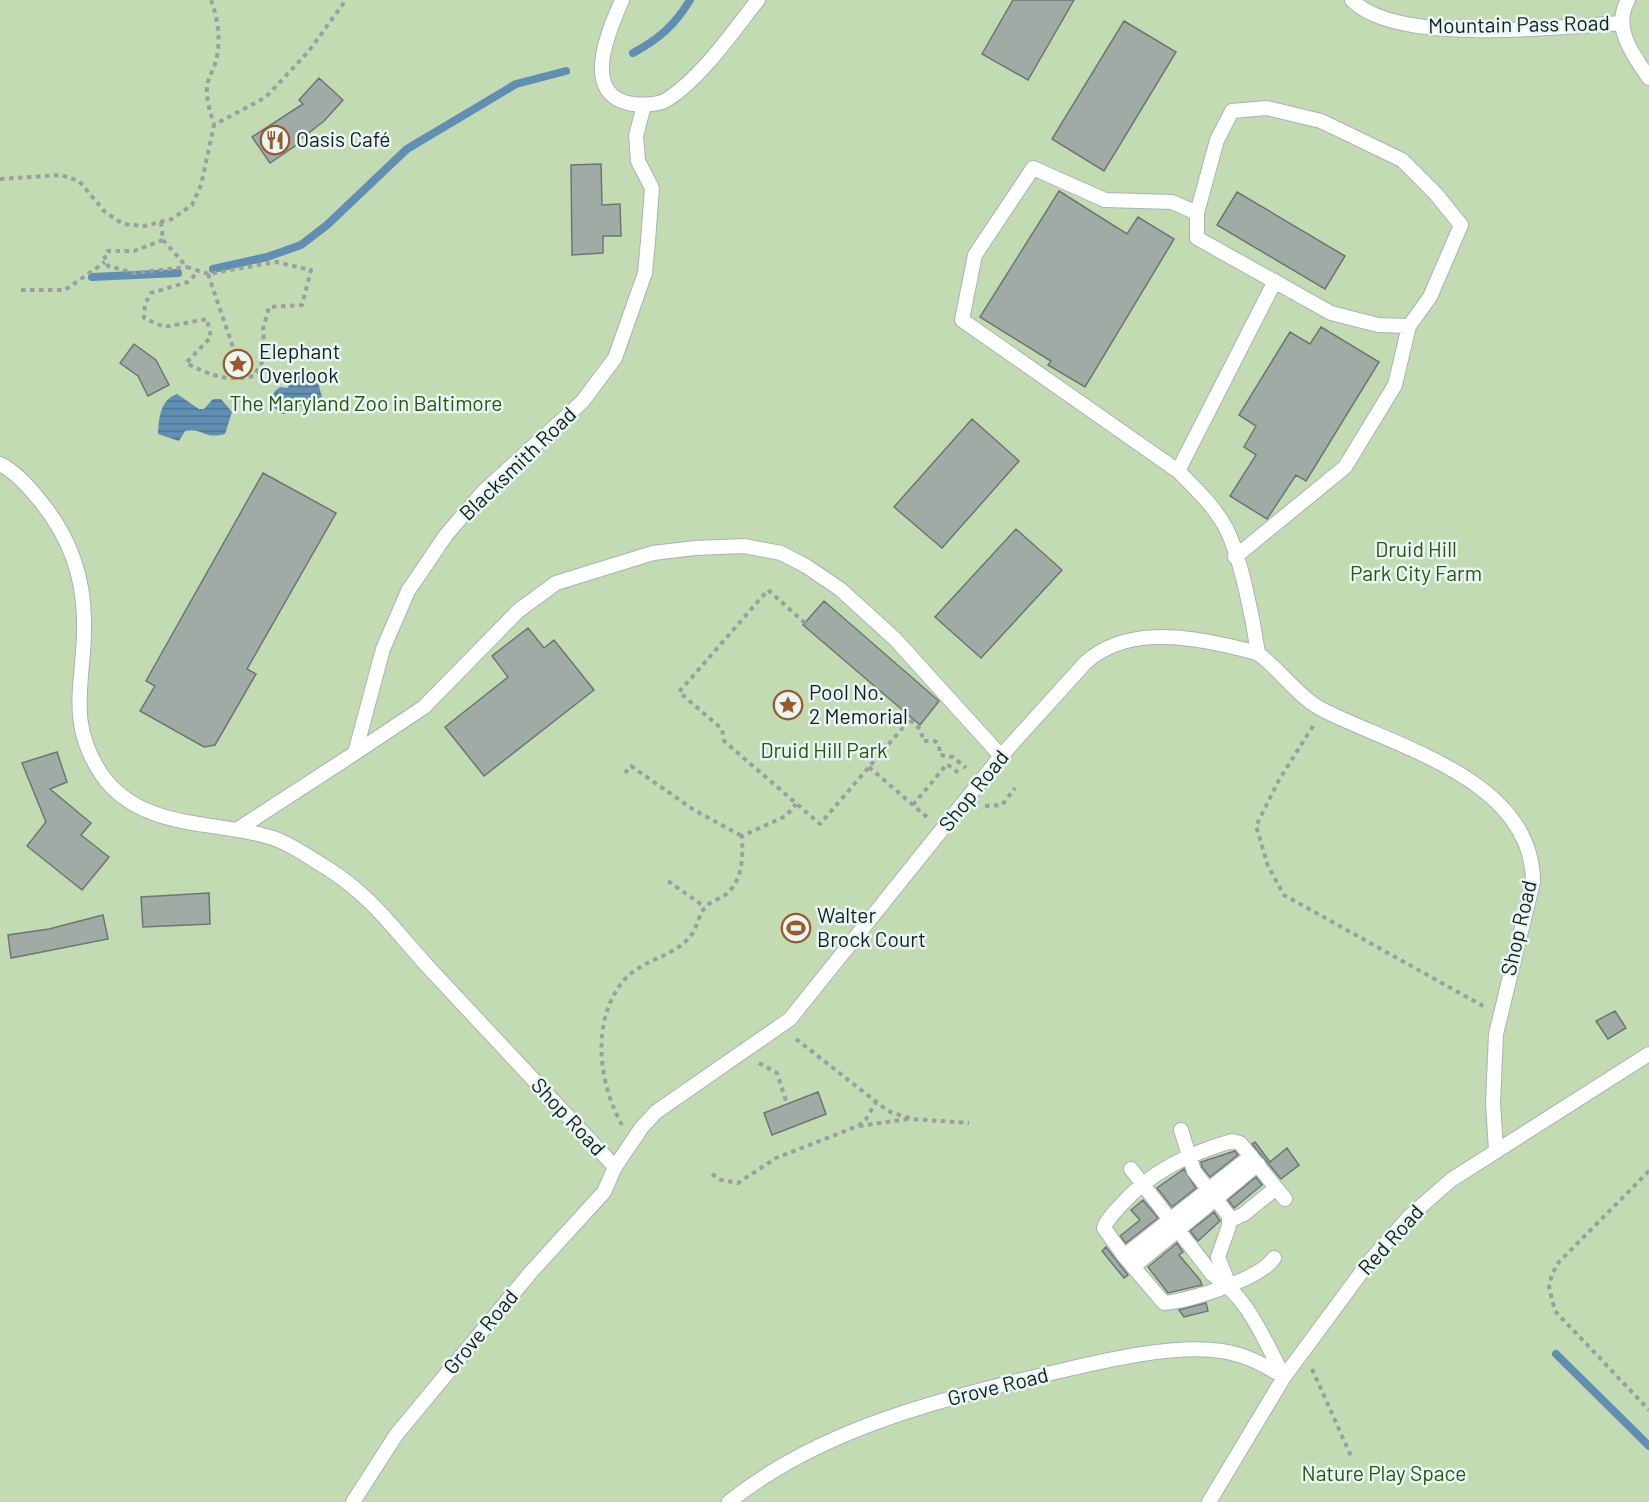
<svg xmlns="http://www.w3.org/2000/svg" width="1649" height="1502" font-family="Barlow,sans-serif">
  <defs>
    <pattern id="water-rules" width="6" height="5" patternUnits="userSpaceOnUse" patternTransform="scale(1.5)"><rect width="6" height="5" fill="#618eb3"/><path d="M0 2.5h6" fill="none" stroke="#4f7391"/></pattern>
  </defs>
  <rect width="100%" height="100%" fill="#dbe8e7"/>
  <!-- green -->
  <path fill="#c2dbb3" d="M0,0H1649V1502H0Z"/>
  <!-- water -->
  <path fill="url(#water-rules)" d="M300,374L316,375L322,397L307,408L295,404L288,407L285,414H281L270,403L275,391L280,387L287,388Z
    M177,394L199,409H204L213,399H221L232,412L225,434C203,440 203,427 185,431L179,441L158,434C159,418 160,400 177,394Z"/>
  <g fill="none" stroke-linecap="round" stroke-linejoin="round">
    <!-- stream -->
    <path stroke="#618eb3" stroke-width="8" d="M633,53C659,39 675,25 690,0
      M213,269L267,257L301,245L327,225L407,149L516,84L566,71
      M92,277L178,273
      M1556,1354L1649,1446"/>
  </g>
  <!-- building -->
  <path fill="#a1aba6" stroke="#6d7772" stroke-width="1.5" d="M1013,0H1074L1028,80L982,54Z
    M1124,21L1176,52L1104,171L1052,139Z
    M319,78L343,100L324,121L297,142L298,144L270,163L252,137L303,104L299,100Z
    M601,164L602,205L620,204L621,236H603V253L572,255L571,165Z
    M1059,191L1127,234L1138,217L1174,239L1085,387L1048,365L1051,361L980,317Z
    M1237,192L1345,256L1325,289L1217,225Z
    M1321,327L1379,362L1306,481L1296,475L1267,519L1230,496L1256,455L1244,447L1256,426L1239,415L1290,332L1310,344Z
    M134,344L156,360L169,385L148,396L138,376L120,363Z
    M972,419L1019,461L942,548L894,507Z
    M263,473L336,513L247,669L256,674L215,745L204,747L140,711L155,686L146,681Z
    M1016,529L1062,570L981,658L935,617Z
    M824,601L939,701L920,725L803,625Z
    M528,628L544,648L554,640L594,690L484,776L445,727L508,677L492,656Z
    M57,752L67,782L50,789L91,823L81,835L109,857L82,890L27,846L46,822L22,763Z
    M209,893L210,924L143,927L141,897Z
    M103,915L108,939L11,958L8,935L49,929Z
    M1615,1011L1626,1028L1608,1039L1596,1021Z
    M818,1092L826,1114L772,1135L764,1113Z
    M1255,1142L1270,1162L1287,1148L1299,1165L1281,1179L1252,1144Z
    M1235,1151L1238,1155L1210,1177L1202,1167L1201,1162Z
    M1184,1169L1196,1188L1172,1207L1157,1188Z
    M1256,1177L1262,1185L1234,1208L1228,1200Z
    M1143,1200L1158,1218L1126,1243L1120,1236L1140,1220L1131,1210Z
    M1214,1212L1220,1221L1198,1241L1190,1231Z
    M1177,1243L1183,1252L1179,1255L1200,1280L1202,1285L1168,1293L1148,1267Z
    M1106,1247L1128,1275L1124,1278L1102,1251Z
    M1206,1303L1208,1311L1184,1317L1179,1310Z"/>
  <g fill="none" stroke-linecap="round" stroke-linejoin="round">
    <!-- lane casing -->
    <g stroke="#a7b4b3" stroke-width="16">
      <path id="lane" d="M622,0C609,30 579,96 633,104C644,105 659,105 668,99C701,78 734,30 758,0
        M1352,0C1396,46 1558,27 1621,23
        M1628,0C1612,28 1633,55 1649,78
        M1197,213L1217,140L1232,111L1267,108L1321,121L1402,160L1436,194L1461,225L1430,297L1409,326L1378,325L1331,313L1197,238V213L1172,202L1105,200L1033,168L975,255L962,320L1178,471C1195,488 1214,506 1226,528C1241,558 1253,619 1258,653
        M0,464C16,472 30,488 41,502C68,535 83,575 84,618C86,680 64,719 102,775C141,831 216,820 273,838C291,844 310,858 327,868C373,897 395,931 431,970C492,1036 554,1101 615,1167L642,1127L656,1112L790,1019L1001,756L1086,662C1125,628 1182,635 1229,646C1239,649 1253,650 1260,655C1282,672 1300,699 1325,711C1400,748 1533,781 1533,882L1496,1034L1493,1103L1496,1150
        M1178,471L1275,281
        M1235,557L1345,467L1395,385L1409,326
        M355,753L424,707L518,611L556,583L653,553L695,548L744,546L781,553L806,566L840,589L895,639L1001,756
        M238,829L355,753L383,649L408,591L446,535L483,492L582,402L615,358L645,273L648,241L652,188L638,161L636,136L644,105
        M1181,1130L1194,1171L1229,1216V1226L1218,1257L1229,1285
        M1131,1169L1212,1274C1248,1297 1263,1338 1283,1375
        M1229,1221L1244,1214L1276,1188
        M1124,1256L1251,1156
        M1274,1258C1261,1279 1188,1301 1164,1303L1124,1256L1104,1228C1107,1219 1114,1213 1120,1206C1151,1171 1188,1154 1232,1141L1240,1143L1285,1199
        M1133,1267L1258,1164
        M353,1502L396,1435L531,1272L604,1192L615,1167
        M729,1502C822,1427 946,1398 1060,1371C1107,1360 1174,1344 1222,1351C1246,1355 1263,1364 1284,1377
        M1209,1502L1284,1377L1369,1262L1411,1215L1451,1180L1649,1054"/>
    </g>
    <!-- path -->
    <path stroke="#97a1a0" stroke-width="4" stroke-dasharray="4.5 4.5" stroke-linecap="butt" d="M211,0C218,18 221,41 216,61C213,72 206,80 207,92C207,103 211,114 214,125
      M0,179L61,175L79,181L105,212L123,224L144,226L172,219L192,205L201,185L214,125L266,97L308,52L346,0
      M161,222L163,240L187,267L208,274L276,262L311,270L302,305L269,307L263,329L265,357L254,376C227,382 210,375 186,363L211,337L207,319L164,327L144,318L145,304L151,293L188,282L199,271
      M163,240L134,251H108L104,255L108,266L134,273L187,267
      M208,274L237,359
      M21,290H65L105,262
      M805,623L768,590L679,692L722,729L724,741L820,824L912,717
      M910,720L921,730L923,741H935L939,746L940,755L953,757L966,768
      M1313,726L1279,780L1256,826L1268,866L1284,895L1483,1006
      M869,767L928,818
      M625,773L631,766L694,810L742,836
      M913,805L947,764L961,775
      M985,806L1002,805L1015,788
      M668,881L705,907
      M796,1039L888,1111L912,1119L969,1123
      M759,1063L777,1073L787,1104
      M622,1125C598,1082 590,1018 626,978C643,960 671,957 688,939C697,930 698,916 705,907C710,902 719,899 725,895C743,881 743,857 742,836L786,816L796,804
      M859,1126L908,1119
      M1649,1171L1559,1262L1552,1274L1549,1287L1555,1311L1649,1410
      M712,1174L721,1180L738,1183L776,1158L858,1126L866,1119L876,1102
      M1312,1369L1351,1456"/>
    <!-- lane -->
    <use href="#lane" stroke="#fff" stroke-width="14"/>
  </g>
  <!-- icons -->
  <defs>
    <g id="restaurant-ring" transform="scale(1.5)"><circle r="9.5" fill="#e8f6f4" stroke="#9c572a" stroke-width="1.5"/><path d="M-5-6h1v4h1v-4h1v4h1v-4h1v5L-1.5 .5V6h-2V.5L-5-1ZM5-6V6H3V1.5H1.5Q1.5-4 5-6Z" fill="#9c572a"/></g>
    <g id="sight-ring" transform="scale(1.5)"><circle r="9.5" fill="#e8f6f4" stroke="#9c572a" stroke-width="1.5"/><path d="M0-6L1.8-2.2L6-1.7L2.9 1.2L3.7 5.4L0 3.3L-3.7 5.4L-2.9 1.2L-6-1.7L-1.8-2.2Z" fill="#9c572a"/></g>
    <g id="stadium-ring" transform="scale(1.5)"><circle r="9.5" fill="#e8f6f4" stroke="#9c572a" stroke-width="1.5"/><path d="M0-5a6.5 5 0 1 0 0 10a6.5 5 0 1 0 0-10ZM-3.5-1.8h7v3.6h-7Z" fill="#9c572a"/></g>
  </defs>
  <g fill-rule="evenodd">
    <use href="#restaurant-ring" x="275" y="140"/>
    <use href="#sight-ring" x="238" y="364"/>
    <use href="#sight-ring" x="788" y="705"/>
    <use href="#stadium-ring" x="796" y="928"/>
  </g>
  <g text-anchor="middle" stroke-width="5" stroke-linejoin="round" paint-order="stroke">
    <!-- street labels -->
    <g font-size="21" fill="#181d1c" stroke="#e8f6f4">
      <text transform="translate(1519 25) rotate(-1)" y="7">Mountain Pass Road</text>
      <text transform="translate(518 464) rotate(-44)" y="7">Blacksmith Road</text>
      <text transform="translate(974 791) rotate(-51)" y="7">Shop Road</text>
      <text transform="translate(1519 928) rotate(-77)" y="7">Shop Road</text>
      <text transform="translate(568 1117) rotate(47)" y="7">Shop Road</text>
      <text transform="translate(1391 1240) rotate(-48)" y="7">Red Road</text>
      <text transform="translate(481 1332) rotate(-50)" y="7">Grove Road</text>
      <text transform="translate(998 1387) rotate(-14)" y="7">Grove Road</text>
    </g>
    <!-- poi labels -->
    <g font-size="21" fill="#181d1c" stroke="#e8f6f4" text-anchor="start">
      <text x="296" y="147">Oasis Café</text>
      <text x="259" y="359">Elephant<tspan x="259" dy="24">Overlook</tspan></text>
      <text x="809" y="700">Pool No.<tspan x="809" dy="24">2 Memorial</tspan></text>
      <text x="817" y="923">Walter<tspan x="817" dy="24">Brock Court</tspan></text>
    </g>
    <!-- park labels -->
    <g font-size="21" fill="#2e530d" stroke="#e8f6f4">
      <text x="366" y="411">The Maryland Zoo in Baltimore</text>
      <text x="1416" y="557">Druid Hill<tspan x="1416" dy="24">Park City Farm</tspan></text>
      <text x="824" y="758">Druid Hill Park</text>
      <text x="1384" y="1481">Nature Play Space</text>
    </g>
  </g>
</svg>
